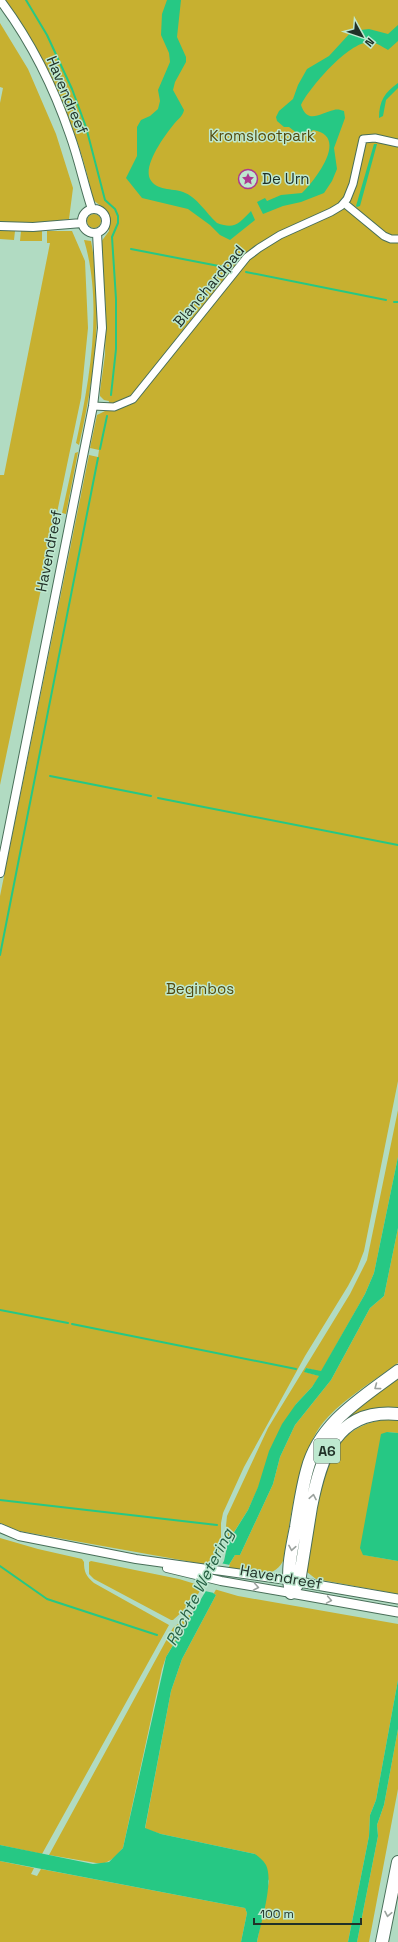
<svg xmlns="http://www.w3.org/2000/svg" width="398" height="1942" font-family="'Space Grotesk',sans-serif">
  <rect width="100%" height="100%" fill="#b1dbc2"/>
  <!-- green -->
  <path fill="#c7b030" d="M4,0H398V1081L364,1251L357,1269L348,1286L305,1356L244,1467L223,1513L221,1523V1544L214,1566L19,1531L0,1523V896L89,455L98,457L99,450L90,448L97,415L107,410L109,401L104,400L100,396V391L105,355L106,312L101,242L109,231L106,210L93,200C78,123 45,66 4,0Z
    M0,23L28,69L56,134L73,188L69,219L30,224L0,222V103L3,88L0,87Z
    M87 221a7 7 0 1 1 14 0a7 7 0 1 1-14 0Z
    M0,230L15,231L14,240L0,239Z
    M21,231H42V241H20Z
    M47,231H72L85,261L88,328L81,398L0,785V475H4L50,243H47Z
    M84,240L91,241C104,308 94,380 79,445L76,443C90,380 103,303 84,240Z
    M78,452L66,514L62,513L75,453Z
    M398,1110V1157L374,1273L365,1294L321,1372L306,1368L305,1372L320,1376L312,1387L296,1404L248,1510L229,1540L226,1526L227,1516L268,1428L350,1294L367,1260Z
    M398,1228V1363C375,1380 348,1396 328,1417C298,1447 291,1520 283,1561C272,1582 247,1572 227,1568L235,1555H240L273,1484L280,1457L295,1425L331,1380L370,1308L384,1296Z
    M398,1374V1412L376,1411L329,1442L298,1562L295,1561L313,1472L319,1455L339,1422Z
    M383,1420H398V1433L387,1432L364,1555L398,1561V1594L316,1579L307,1572L306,1563C310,1544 314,1525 318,1506C327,1464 335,1427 383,1420Z
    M0,1538L38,1549L82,1559L84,1562C84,1572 86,1576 94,1583L169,1625L42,1854L0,1845Z
    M91,1561L179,1579L205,1587L202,1588L192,1603L173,1620H171L94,1579L89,1574V1562Z
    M214,1589L238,1596L398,1624V1680L376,1800L370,1815L369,1836L348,1942H257L269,1881L255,1854L161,1834L145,1829L171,1691L182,1659L216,1595L213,1593Z
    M193,1612L166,1657L162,1669L123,1848C116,1856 112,1861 102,1864L49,1855L173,1628Z
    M398,1729V1789L369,1942H357L378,1836L377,1825L384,1805Z
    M0,1861L34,1868L31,1874L37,1876L41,1869L245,1908L247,1913L241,1942H0Z"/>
  <!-- water -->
  <path fill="#26c884" d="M167,0H181L177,37L186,57V62L175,82L173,90L184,110C183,116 178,119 174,124C165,135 143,165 150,179C156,191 172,188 183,192C197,197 206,213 217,223C235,230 239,223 251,211L255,220L230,240L220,235L210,225L188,209L142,198L126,178L137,156V127L141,120L150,116L158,109L160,101L158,90L170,62L169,53L161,35L162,14Z
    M398,25V41L388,50C383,47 377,43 371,42C350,40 309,88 301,105C308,125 320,113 334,110C337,109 341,110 344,111L345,118L334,148L337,169L332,181L324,193L301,202L283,206L263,214L257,202L265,198L267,201L281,195L302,193C315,180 350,136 313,130L309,133L298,134L289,127H284L277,121L276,117L279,111L293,99L298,85L307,69L329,56L352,31L369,29L388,34Z
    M398,83V88L386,100L383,116L379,118C379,101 385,92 398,83Z
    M374,144H377L360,206L357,207L356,206Z
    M398,1157V1228L384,1296L370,1308L331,1380L295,1425L280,1457L273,1484L240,1555H235L214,1589L213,1593L216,1595L182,1659L171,1691L145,1828L161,1834L255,1854C259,1857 263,1860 266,1865C274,1881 261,1923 257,1942H241L247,1913L245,1908L0,1861V1845L93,1864L109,1862L123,1848L166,1657L224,1561L228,1542L248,1510L258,1487L269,1451L282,1424L296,1404L312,1387L319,1376L304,1372L306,1368L321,1371L365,1294L374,1273Z
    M387,1432L398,1433V1561L363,1555L360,1548L381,1434Z
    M398,1680V1729L384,1805L377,1825L378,1836L357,1942H348L369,1836L370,1815L376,1800Z"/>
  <!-- pier -->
  <path fill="#b1dbc2" d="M220,1563L230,1565L214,1593L205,1591Z"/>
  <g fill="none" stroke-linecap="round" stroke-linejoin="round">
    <!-- stream -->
    <path stroke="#26c884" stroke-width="2" d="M26,0L47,35L72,89L86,127L105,200L115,209L118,216V223L112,237L116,299V349L111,395
      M131,249L224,267
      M246,272L386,300
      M394,302H398
      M100,449L107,416
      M50,776L151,796
      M158,798L398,845
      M0,955L98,458
      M0,1310L68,1323
      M72,1324L296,1369
      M0,1500L217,1525
      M0,1566L47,1599L157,1635"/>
    <!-- minor casing -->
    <g stroke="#496f59" stroke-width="9">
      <path id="minor" d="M344,203L384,236L391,239H398
        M93,406L114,407L133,399L247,257L259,248L280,235L331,212L341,206L347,199L353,184L363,139L375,138L398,143"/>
    </g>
    <!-- tertiary casing -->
    <g stroke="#496f59" stroke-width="10">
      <path id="tertiary" d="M0,0C30,40 54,88 70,135C79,160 84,185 92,209
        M82 221a12 12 0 1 1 24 0a12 12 0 1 1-24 0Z
        M0,226L33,227L82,223
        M0,873L93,406L102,328L97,233
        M0,1528L19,1536L136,1559L294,1581
        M167,1568L221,1581L291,1593"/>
    </g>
    <!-- secondary casing -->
    <g stroke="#496f59" stroke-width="11">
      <path id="secondary" d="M299,1582L398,1599
        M291,1593L398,1612"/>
    </g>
    <!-- motorway casing -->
    <g stroke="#496f59" stroke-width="14">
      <path id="motorway" d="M291,1593C286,1571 292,1548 296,1527C299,1508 302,1488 307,1470C319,1423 362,1398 398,1371
        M291,1593L299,1582C303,1557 307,1532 311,1507C321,1457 336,1408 398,1414
        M382,1942L398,1862"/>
    </g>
    <!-- minor -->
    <use href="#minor" stroke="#fff" stroke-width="7"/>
    <!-- tertiary -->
    <use href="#tertiary" stroke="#fff" stroke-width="8"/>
    <!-- secondary -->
    <use href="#secondary" stroke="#fff" stroke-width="9"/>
    <!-- motorway -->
    <use href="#motorway" stroke="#fff" stroke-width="12"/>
  </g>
  <!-- one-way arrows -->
  <defs><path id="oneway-chevron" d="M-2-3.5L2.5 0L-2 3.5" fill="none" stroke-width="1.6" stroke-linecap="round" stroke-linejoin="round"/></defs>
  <g stroke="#9ba29e">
    <use href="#oneway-chevron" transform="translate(377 1387) rotate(143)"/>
    <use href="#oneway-chevron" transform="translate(313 1497) rotate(-79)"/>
    <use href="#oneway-chevron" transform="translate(292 1548) rotate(100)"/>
    <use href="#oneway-chevron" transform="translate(256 1587) rotate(10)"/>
    <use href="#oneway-chevron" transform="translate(329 1600) rotate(10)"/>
    <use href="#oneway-chevron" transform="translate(388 1914) rotate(101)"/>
  </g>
  <!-- icons -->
  <defs>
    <g id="sight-ring" transform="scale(1)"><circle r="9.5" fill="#bee8cf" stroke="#ad3991" stroke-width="1.5"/><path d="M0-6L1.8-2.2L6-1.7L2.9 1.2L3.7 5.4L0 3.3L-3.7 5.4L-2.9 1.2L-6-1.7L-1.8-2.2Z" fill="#ad3991"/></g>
  </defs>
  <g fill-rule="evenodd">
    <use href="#sight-ring" x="248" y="179"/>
  </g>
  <g text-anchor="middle" stroke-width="3" stroke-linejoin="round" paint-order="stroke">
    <!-- shield labels -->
    <rect fill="#bee8cf" stroke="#50685a" stroke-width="1" x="314" y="1439" width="26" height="24" rx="3"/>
    <g font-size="14" font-weight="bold" fill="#213128">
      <text x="327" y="1456">A6</text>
    </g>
    <!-- street labels -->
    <g font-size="15" fill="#213128" stroke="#bee8cf">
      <text transform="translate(67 95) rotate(67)" y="5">Havendreef</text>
      <text transform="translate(209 286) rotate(-50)" y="5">Blanchardpad</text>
      <text transform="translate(49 551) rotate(-79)" y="5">Havendreef</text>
      <text transform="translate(281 1577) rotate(10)" y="5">Havendreef</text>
    </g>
    <!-- park labels -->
    <g font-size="15" fill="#53490e" stroke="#bee8cf">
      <text x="262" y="141">Kromslootpark</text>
      <text x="200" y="994">Beginbos</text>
    </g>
    <!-- poi labels -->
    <g font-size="15" fill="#213128" stroke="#bee8cf" text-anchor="start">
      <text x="262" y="184">De Urn</text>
    </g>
    <!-- water labels -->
    <g font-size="16" font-style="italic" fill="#276043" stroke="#bee8cf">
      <text transform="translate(199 1587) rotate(-63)" y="6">Rechte Wetering</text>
    </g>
  </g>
  <!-- north arrow -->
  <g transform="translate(362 36) rotate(130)" stroke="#bee8cf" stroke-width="3" paint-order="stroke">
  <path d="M0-3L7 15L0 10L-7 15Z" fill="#213128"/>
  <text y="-6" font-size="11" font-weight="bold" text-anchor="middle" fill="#213128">N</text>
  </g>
  <!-- scale -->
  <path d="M254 1918v6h107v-6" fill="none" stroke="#213128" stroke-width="2"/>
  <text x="260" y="1918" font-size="12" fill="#213128" stroke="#bee8cf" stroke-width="3" paint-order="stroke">100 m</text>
</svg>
